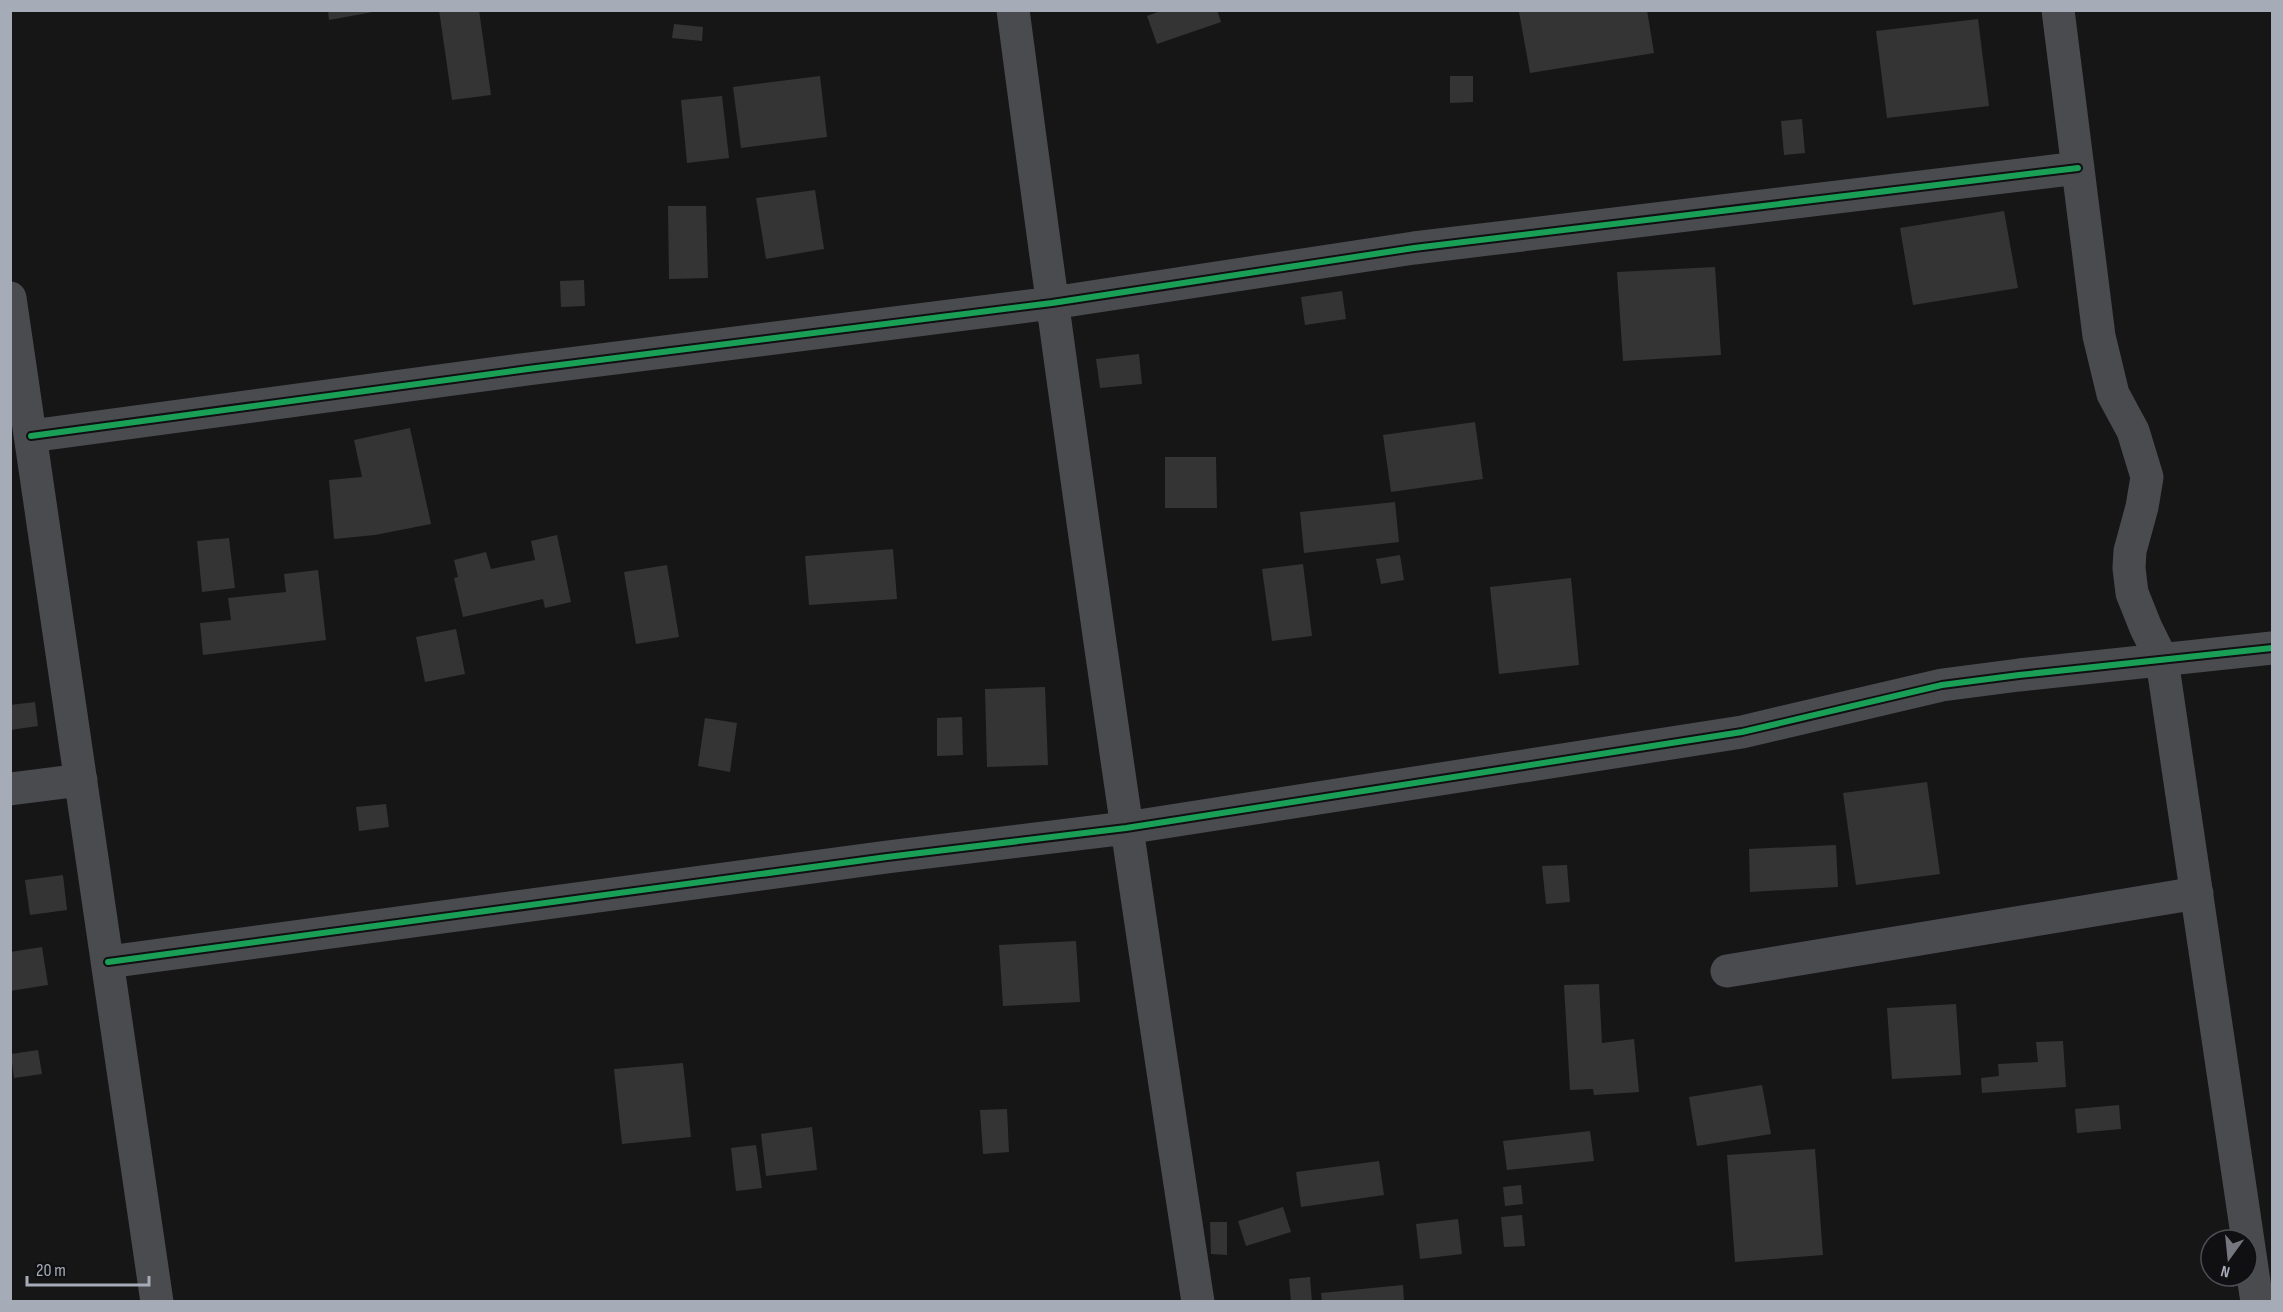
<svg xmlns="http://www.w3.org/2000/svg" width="2283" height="1312" font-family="'Sofia Sans Condensed',sans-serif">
  <rect width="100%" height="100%" fill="#161616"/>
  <!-- building -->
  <path fill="#343435" d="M328,10H373V12L329,20Z
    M439,10H479L491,95L452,100Z
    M1163,10H1217L1221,22L1157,44L1147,16Z
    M1530,10H1647L1654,53L1530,73L1519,12Z
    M1978,19L1989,106L1887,118L1876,31Z
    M674,24L703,27L702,41L672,38Z
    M820,76L827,137L741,148L733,87Z
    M1450,76H1473V102L1450,103Z
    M722,96L729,158L687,163L681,100Z
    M1802,119L1805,153L1784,155L1781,121Z
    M815,190L824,249L766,259L756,198Z
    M668,206H706L708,278L669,279Z
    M2004,211L2018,288L1913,305L1900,228Z
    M1715,267L1721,355L1623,361L1617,272Z
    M584,280L585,306L561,307L560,281Z
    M1342,291L1346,319L1305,325L1301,297Z
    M1139,354L1142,384L1100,388L1096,359Z
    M1475,422L1483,479L1391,492L1383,435Z
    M410,428L431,524L375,535L334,539L329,480L362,477L354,440Z
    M1165,457H1216L1217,508H1165Z
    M1395,502L1399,542L1304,553L1300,512Z
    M557,535L571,602L545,608L543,599L463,617L454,578L458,577L454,560L486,552L491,569L535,560L531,541Z
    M229,538L235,588L202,592L197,541Z
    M893,549L897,599L809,605L805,556Z
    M1400,555L1404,580L1381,584L1376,559Z
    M1303,564L1312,636L1272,641L1262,569Z
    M667,565L679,637L636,644L624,572Z
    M318,570L326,640L203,655L200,623L231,620L228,598L286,592L284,574Z
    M1571,578L1579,665L1499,674L1490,587Z
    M456,629L465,674L425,682L416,637Z
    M1045,687L1048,765L987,767L985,689Z
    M35,702L38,726L10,730V705Z
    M962,717L963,755L937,756V718Z
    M705,718L737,723L730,772L698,766Z
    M1927,782L1940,874L1856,885L1843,793Z
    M386,804L389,827L359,831L356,807Z
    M1836,845L1838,887L1750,892L1749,849Z
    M1567,865L1570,902L1546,904L1542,866Z
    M63,875L67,910L30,915L25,880Z
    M1076,941L1080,1002L1003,1006L999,945Z
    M42,947L48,985L10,991V952Z
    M1599,984L1602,1043L1634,1039L1639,1092L1594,1095L1593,1089L1570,1090L1564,985Z
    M1956,1004L1961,1075L1892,1079L1887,1008Z
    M2063,1041L2066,1087L1982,1093L1981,1078L1999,1076L1998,1064L2038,1062L2036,1042Z
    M38,1050L42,1074L14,1078L11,1054Z
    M683,1063L691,1137L622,1144L614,1069Z
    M1762,1085L1771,1134L1697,1146L1689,1097Z
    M2119,1105L2121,1129L2077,1133L2075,1109Z
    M1007,1109L1009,1152L983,1154L980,1110Z
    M812,1127L817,1170L766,1176L761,1134Z
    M1590,1131L1594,1161L1507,1170L1503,1141Z
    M756,1145L762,1188L736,1191L731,1148Z
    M1815,1149L1823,1255L1735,1262L1727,1155Z
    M1379,1161L1384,1195L1301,1207L1296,1172Z
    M1521,1185L1523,1204L1505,1206L1503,1187Z
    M1283,1207L1291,1232L1246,1246L1238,1221Z
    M1522,1215L1525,1246L1504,1247L1501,1217Z
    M1458,1219L1462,1254L1420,1259L1416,1224Z
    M1210,1222H1227V1255L1211,1254Z
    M1310,1277L1312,1302H1291L1289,1279Z
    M1403,1285L1404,1302H1322L1321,1293Z"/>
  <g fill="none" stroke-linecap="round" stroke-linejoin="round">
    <!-- minor -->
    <path stroke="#4a4b4f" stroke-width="33" d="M1013,10C1070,442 1132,872 1198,1302
      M2058,10L2099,336L2113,394L2133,431L2147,477L2142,507L2130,551L2129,568L2132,593L2146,628L2162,660L2257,1302
      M10,298L157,1302
      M31,436L528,369L1052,303L1414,248L2078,168
      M10,789L81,780
      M108,962L887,857L1126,828L1742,732L1942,685L2019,675L2272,648
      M1727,971L2197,893"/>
    <!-- cycleway casing -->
    <g stroke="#101012" stroke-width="10">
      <path id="cycleway" d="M31,436L528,369L1052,303L1414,248L2078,168
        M108,962L887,857L1126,828L1742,732L1942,685L2019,675L2272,648"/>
    </g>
    <!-- cycleway -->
    <use href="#cycleway" stroke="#1a9f57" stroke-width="6"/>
  </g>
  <!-- border -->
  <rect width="2283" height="1312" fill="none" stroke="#a6abb8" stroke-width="24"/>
  <!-- north arrow -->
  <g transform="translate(2229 1258) rotate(195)"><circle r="28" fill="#101012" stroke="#4c4e54" stroke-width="1.5"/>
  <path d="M0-4.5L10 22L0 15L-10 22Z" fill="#74777f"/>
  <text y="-9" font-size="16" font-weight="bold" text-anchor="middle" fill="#a6abb8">N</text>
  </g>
  <!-- scale -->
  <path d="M27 1276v9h122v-9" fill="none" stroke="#a6abb8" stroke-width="3"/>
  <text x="36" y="1276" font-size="18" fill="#a6abb8" stroke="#101012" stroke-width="4.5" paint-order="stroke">20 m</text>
</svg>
